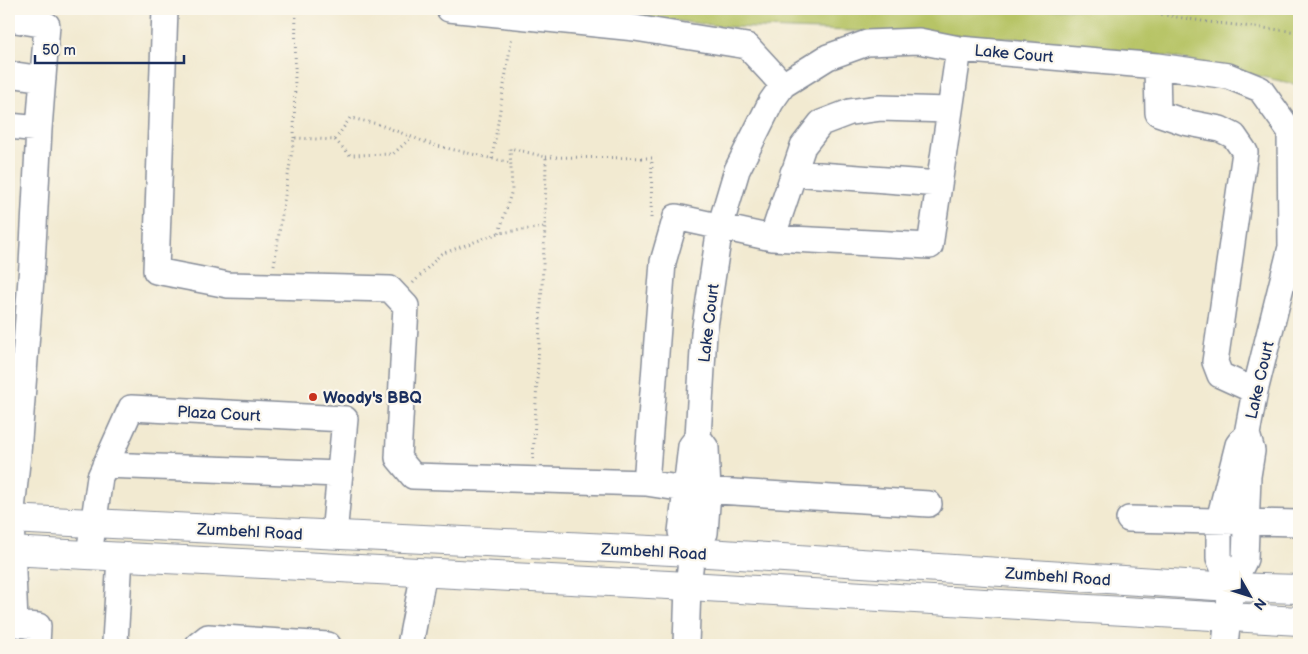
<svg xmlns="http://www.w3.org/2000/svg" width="1308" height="654" font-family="'Balsamiq Sans',sans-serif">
  <rect width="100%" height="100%" fill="#fbf7ec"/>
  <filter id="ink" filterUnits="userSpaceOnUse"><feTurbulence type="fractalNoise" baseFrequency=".02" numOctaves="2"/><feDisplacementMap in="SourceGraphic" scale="10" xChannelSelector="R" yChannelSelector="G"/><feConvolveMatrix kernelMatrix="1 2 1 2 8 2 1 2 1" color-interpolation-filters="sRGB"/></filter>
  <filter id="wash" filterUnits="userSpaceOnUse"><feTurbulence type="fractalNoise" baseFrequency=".0096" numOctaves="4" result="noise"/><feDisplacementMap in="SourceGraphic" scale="20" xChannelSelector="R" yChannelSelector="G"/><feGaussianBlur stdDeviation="1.12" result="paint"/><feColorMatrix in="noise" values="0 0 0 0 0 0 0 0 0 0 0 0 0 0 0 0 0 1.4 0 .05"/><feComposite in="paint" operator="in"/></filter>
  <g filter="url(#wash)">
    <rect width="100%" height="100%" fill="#f2ead1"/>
    <!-- grass -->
    <path fill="#b7c466" stroke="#697a62" d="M572,9H1299V85L1172,57L1026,39L882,32L729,27Z"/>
  </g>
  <g filter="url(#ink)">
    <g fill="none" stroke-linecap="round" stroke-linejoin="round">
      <!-- minor casing -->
      <g stroke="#868c98" stroke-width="28">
        <path id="minor" d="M165,9L156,271L228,285L390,289L406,306L398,458L413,476L646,483L685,489L929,504
          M449,9L635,28L747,46L783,85
          M9,19L47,25L39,129L9,126
          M1157,66L1158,113L1184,122L1220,129L1234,136L1245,152L1215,362L1220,375L1255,391
          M9,74L43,79
          M793,173L939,184
          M772,238L803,146L821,123L850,112L880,108L949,110
          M9,450L18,453L11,519L15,624L9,623
          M18,453L32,265L39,129
          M105,465L339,474
          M646,483L663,262L676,217L772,238L930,246L959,49
          M1129,519L1299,523
          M692,552L681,532L691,446L698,437L704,333L720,227L737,170L771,102L783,85L828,57L867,43L919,41L959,49L1157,66L1228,76L1260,89L1290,131L1291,247L1255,391L1247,434L1252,451L1248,476L1245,559L1231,587L1225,645
          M89,555L100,477L131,408L345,419L334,535
          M1231,587L1219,558V520L1238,445L1241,441
          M15,624L38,626L37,645
          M118,645L115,642L120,557
          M198,645L208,637L328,645
          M410,645L424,572
          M686,645L688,586L692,552L705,533L708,491L706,448L698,437"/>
      </g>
      <!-- major casing -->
      <g stroke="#868c98" stroke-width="30">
        <path id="major" d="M9,519L692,552L1231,587L1299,589
          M9,551L688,586L1299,621"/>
      </g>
      <!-- path -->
      <path stroke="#868c98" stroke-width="3" stroke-dasharray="1 4" stroke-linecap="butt" d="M1127,9L1208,22L1299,32
        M294,138L296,9
        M335,140L350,155L393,154L412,137
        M546,157L652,158L651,219
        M492,159L512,36
        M274,265L294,138L335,140L350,118L378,124L433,145L511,163
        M413,283L441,254L499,233
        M533,459L545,227L546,157L510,148L512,190L499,233L545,227"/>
      <!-- minor -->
      <use href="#minor" stroke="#fff" stroke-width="25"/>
      <!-- major -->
      <use href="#major" stroke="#fff" stroke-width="28"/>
    </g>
  </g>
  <!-- markers -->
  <circle fill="#c8321e" stroke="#fbf7ec" stroke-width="2" cx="313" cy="397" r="5"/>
  <g text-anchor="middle" stroke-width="4.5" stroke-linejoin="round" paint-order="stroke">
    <!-- street labels -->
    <g font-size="16" fill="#1b2f5e" stroke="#fbf7ec">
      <text transform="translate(1014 53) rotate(5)" y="6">Lake Court</text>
      <text transform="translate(708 323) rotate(-83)" y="6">Lake Court</text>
      <text transform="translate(1259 380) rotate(-77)" y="6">Lake Court</text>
      <text transform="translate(219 413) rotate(3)" y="6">Plaza Court</text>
      <text transform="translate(250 531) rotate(3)" y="6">Zumbehl Road</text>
      <text transform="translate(654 551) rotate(3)" y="6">Zumbehl Road</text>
      <text transform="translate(1058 576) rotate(4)" y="6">Zumbehl Road</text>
    </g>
    <!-- poi labels -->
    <g font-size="16" font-weight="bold" fill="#1b2f5e" stroke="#fbf7ec" text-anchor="start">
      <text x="323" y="403">Woody's BBQ</text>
    </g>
  </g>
  <!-- margin -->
  <rect width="1308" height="654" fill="none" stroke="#fbf7ec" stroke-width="30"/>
  <!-- north arrow -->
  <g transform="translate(1250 596) rotate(129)" stroke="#fbf7ec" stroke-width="4" paint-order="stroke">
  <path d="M0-4L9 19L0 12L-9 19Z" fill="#1b2f5e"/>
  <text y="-8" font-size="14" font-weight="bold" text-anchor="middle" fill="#1b2f5e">N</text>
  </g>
  <!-- scale -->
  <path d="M35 55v8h149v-8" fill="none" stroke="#1b2f5e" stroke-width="2.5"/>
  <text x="42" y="55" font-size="15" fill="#1b2f5e" stroke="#fbf7ec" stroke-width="4" paint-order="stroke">50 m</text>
</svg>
